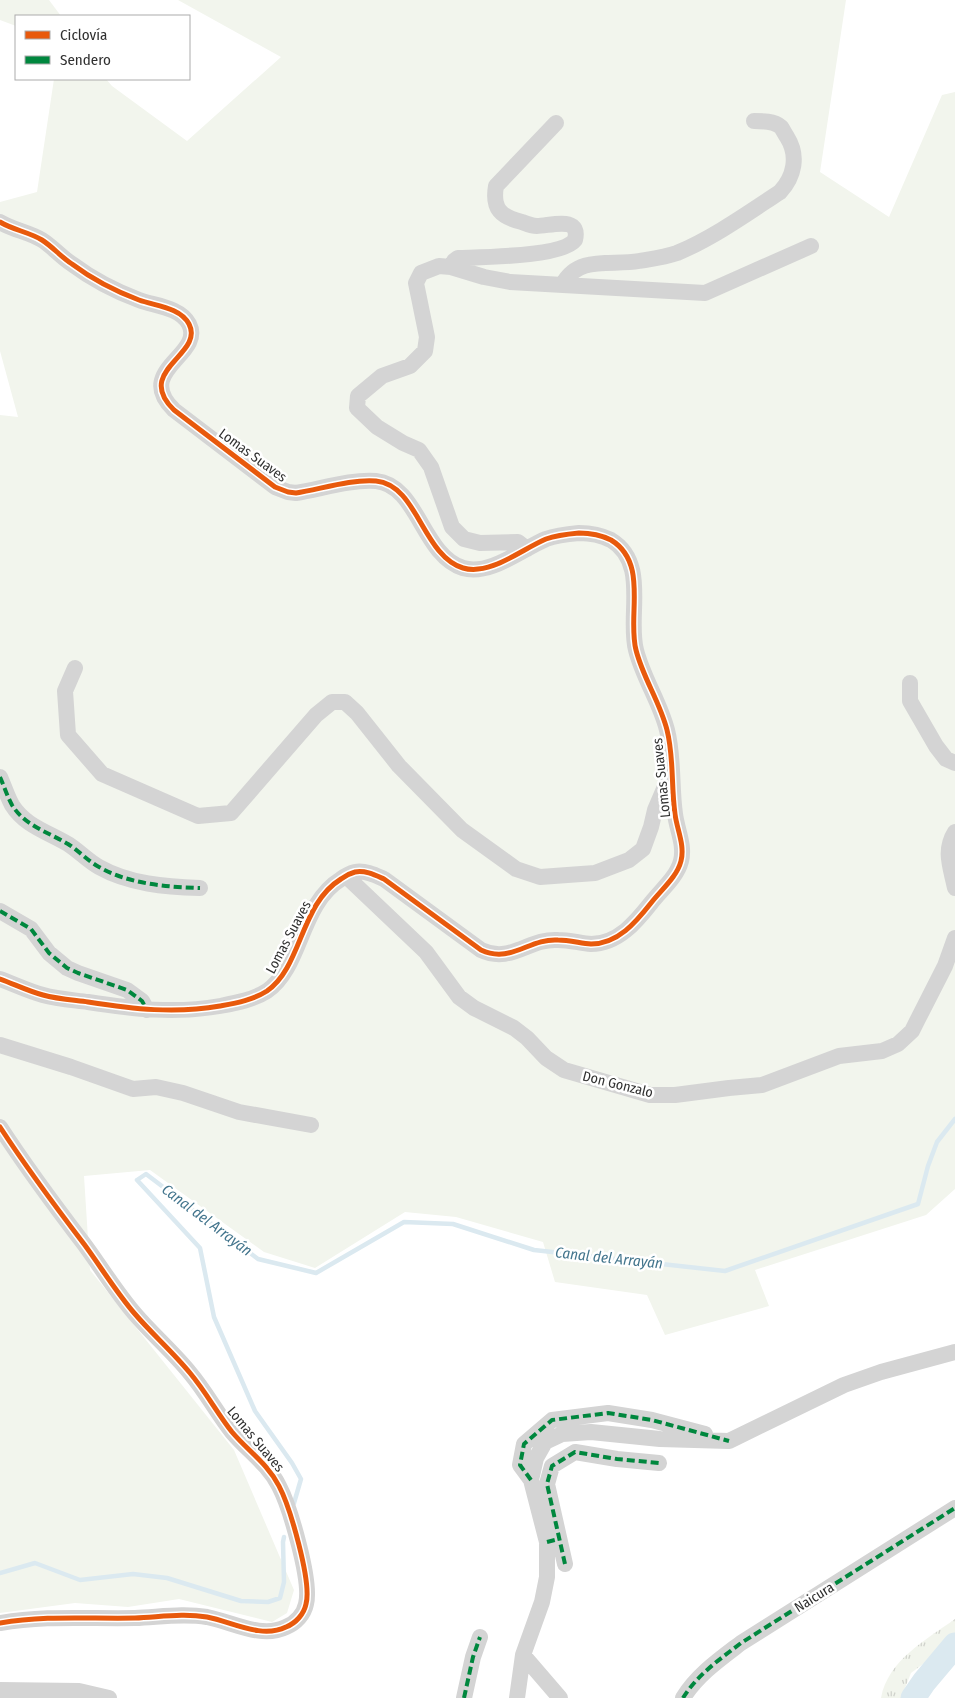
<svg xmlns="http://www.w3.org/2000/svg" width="955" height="1698" font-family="'Fira Sans Condensed',sans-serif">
  <defs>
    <pattern id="park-tufts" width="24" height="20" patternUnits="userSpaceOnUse" patternTransform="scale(1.25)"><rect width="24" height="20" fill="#f2f5ed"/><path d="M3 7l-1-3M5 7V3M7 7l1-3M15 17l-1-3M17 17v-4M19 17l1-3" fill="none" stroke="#d0d2cc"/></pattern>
  </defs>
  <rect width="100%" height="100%" fill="#fff"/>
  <!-- grass -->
  <path fill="#f2f5ed" d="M0,0H49L61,16H16V26L0,20Z
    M178,0H846L820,172L889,217L942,95L955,92V1189L926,1215L755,1270L769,1306L665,1335L647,1295L555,1282L543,1242L456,1217L405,1212L315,1268L264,1252L150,1170L84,1176L90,1270L234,1450L294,1590L287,1613L272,1622L179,1599L128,1607L75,1603L0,1613V415L18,417L0,351V202L37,192L54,79H106L112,86L187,141L281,57Z"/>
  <!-- park -->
  <path fill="url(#park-tufts)" d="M955,1619V1640L911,1673L901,1698H881C888,1660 926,1640 955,1619Z"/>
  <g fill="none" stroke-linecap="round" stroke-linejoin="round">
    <!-- stream -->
    <path stroke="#dbe9f0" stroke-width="4.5" d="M294,1503L301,1479L292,1463L255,1411L214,1317L200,1248L137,1180L146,1174L258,1259L316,1273L404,1222L453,1224L534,1250L725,1271L918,1204L928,1166L937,1142L955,1119
      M0,1573L35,1563L80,1580L133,1574L167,1578L241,1601L268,1602L280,1598L284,1582L283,1542L284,1537"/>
    <!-- river -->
    <path stroke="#dbe9f0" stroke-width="25" d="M913,1698L924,1682L955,1645"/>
    <!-- minor -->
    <path stroke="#d4d4d4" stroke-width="16" d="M0,222C13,230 29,232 42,240C53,247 61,257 72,264C92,279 115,291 139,300C155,306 180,307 189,324C205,355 133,370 174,410L275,487L288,492L296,493C321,489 351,479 376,481C418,485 422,555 463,568C490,576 522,549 546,539C557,535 568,534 579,533C590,533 601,535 611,540C649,563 627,616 636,650C643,678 660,702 667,730C674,757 671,786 675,814C677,830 685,845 681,861C677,877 661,890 651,903C636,922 618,944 591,944C580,943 569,940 558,940C529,938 511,964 481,950L384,879C375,875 365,870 355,872C351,873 345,876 341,879C300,904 302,967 267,991C253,1000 236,1003 220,1006C175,1014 133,1009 88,1002C73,1000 57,999 43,995C28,991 14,984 0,979
      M451,267L454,261L458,258C481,257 562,257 575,240C581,215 550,226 537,226C532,226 527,224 522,222C501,217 492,209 496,186L556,123
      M563,284C578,255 612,266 639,261C651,259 666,257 677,253C713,238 748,213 780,192C794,177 799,156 787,137C785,134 783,130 781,127C774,121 762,121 754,121
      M527,549L518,542L480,543L464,539L452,527L431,467L419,450L403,443L377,427L357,408L358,396L382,376L410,366L425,351L427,337L416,283L421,273L439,266L451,267L484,277L510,282L705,293L811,246
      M75,668L65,691L68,735L102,774L198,816L231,813L316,715L332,702H345L357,713L399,766L462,830L516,869L540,877L595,873L629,860L643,849L651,827L655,810L670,775
      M910,683V701L936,746L946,759L955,763
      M0,777C4,786 7,796 12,805C25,826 48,832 68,844C79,851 88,861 99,867C129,884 166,887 200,888
      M955,832C943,851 951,868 955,888
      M346,876L426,952L459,997L474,1008L514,1028L527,1038L546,1058L564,1070L650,1095H675L729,1088L762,1085L839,1056L882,1051L898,1044L912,1031L918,1019L945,966L955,938
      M0,911L31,929L49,953L67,968L78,973L127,990L142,1001L147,1010
      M0,1045L71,1067L133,1089L156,1087L183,1093L239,1112L311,1125
      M0,1127C26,1167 55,1206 84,1244C101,1267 116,1292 135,1314C152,1334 173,1352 190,1373C206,1392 217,1413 232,1432C248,1451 268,1464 279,1486C290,1507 312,1582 306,1604C304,1614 296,1623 286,1627C261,1639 233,1622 207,1617C183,1613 160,1617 135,1618C90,1619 45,1615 0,1623
      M531,1480L520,1465L524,1444L552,1420L608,1413L652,1420L705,1434
      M565,1564L547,1484L552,1466L575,1452L617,1459L659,1463
      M523,1655L560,1698
      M0,1690L79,1691L109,1698
      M464,1698L473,1657L480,1637
      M517,1698L523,1655L542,1602L547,1577V1542L531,1480L536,1458L545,1442L562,1434L591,1432L660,1439L729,1441L844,1385L881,1372L955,1352
      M683,1698C697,1675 720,1659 741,1643L955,1508"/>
    <!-- quiet -->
    <path stroke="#00873e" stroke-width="4" stroke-dasharray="8 4" stroke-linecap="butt" d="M0,777C4,786 7,796 12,805C25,826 48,832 68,844C79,851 88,861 99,867C129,884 166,887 200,888
      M0,911L31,929L49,953L67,968L78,973L127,990L142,1001L147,1010
      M531,1480L520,1465L524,1444L552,1420L608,1413L652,1420L729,1441
      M547,1542L559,1539
      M565,1564L547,1484L552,1466L575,1452L617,1459L659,1463
      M464,1698L473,1657L480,1637
      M683,1698C697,1675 720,1659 741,1643L955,1508"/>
    <!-- cycleway casing -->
    <g stroke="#fff" stroke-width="8">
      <path id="cycleway" d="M0,222C13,230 29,232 42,240C53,247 61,257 72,264C92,279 115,291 139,300C155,306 180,307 189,324C205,355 133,370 174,410L275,487L288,492L296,493C321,489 351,479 376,481C418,485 422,555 463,568C490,576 522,549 546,539C557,535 568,534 579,533C590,533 601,535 611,540C649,563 627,616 636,650C643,678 660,702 667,730C674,757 671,786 675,814C677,830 685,845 681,861C677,877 661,890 651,903C636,922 618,944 591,944C580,943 569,940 558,940C529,938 511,964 481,950L384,879C375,875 365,870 355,872C351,873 345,876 341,879C300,904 302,967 267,991C253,1000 236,1003 220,1006C175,1014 133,1009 88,1002C73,1000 57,999 43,995C28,991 14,984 0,979
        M0,1127C26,1167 55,1206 84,1244C101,1267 116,1292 135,1314C152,1334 173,1352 190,1373C206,1392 217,1413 232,1432C248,1451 268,1464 279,1486C290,1507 312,1582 306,1604C304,1614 296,1623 286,1627C261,1639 233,1622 207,1617C183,1613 160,1617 135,1618C90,1619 45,1615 0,1623"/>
    </g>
    <!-- cycleway -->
    <use href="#cycleway" stroke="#e8590c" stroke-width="5"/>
  </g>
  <g text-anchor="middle" stroke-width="5" stroke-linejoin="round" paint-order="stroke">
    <!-- street labels -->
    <g font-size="14" fill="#303030" stroke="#fff">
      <text transform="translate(253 455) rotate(36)" y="5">Lomas Suaves</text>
      <text transform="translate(661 778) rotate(-96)" y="5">Lomas Suaves</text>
      <text transform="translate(288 937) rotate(-62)" y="5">Lomas Suaves</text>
      <text transform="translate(618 1084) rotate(14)" y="5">Don Gonzalo</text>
      <text transform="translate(256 1439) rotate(50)" y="5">Lomas Suaves</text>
      <text transform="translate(814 1597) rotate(-32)" y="5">Naicura</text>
    </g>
    <!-- water labels -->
    <g font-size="15" font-style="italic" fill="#43758d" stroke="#fff">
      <text transform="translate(207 1220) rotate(37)" y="5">Canal del Arrayán</text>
      <text transform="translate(609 1258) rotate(6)" y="5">Canal del Arrayán</text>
    </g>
  </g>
  <!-- legend -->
  <rect x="15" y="15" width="175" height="65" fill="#ffffff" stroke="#acacac"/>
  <rect x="25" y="31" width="25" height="8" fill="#e8590c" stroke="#acacac"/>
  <text x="60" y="40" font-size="15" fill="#303030">Ciclovía</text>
  <rect x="25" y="56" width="25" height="8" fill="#00873e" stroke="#acacac"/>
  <text x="60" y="65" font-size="15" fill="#303030">Sendero</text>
</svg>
